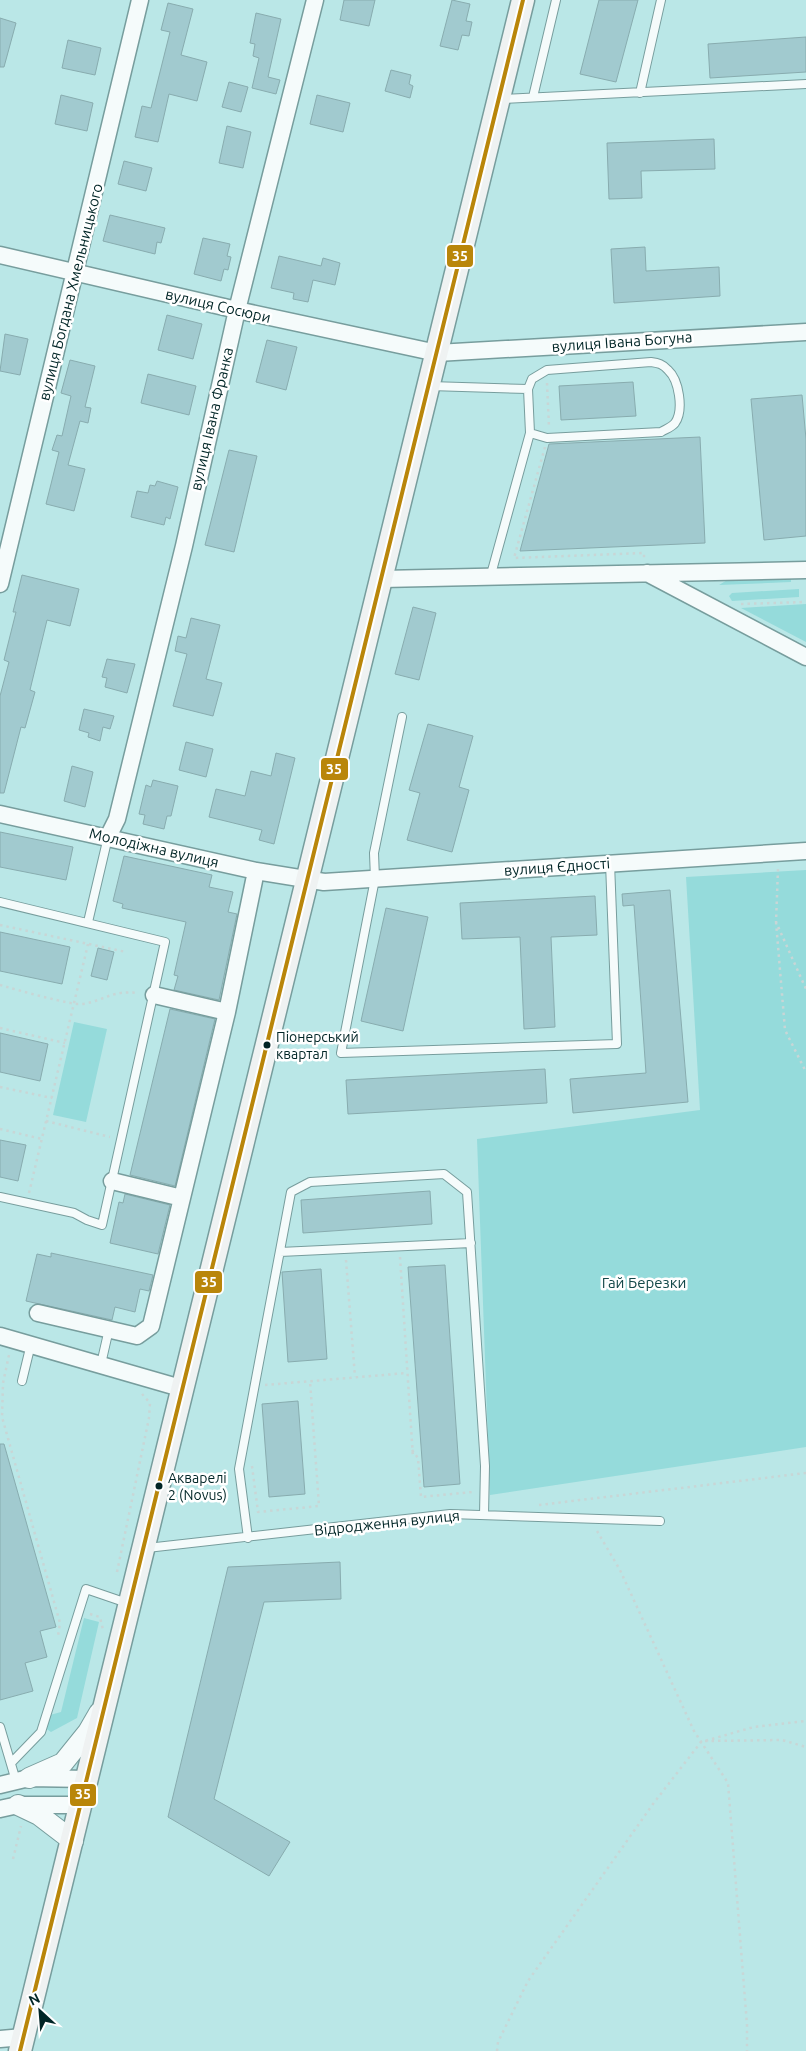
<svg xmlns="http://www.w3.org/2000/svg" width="806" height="2051" font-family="Ubuntu,sans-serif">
  <rect width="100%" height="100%" fill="#bae7e7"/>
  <!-- green -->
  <path fill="#95dbdb" d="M791,576V582L719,585L729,579Z
    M799,589V597L732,601L729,596L732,593Z
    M806,604V642L741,608Z
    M806,870V1447L490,1495L477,1139L700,1110L686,877Z
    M74,1022L107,1029L86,1122L53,1115Z
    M84,1618L99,1622L77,1718L51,1732L41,1725L50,1715L61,1712Z"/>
  <!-- building -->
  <path fill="#a1cacf" stroke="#88acaf" d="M344,0H375L369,26L340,20Z
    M452,0L470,4L466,21L472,22L469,36L462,35L458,50L440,46Z
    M599,0H638L616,82L580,74Z
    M168,3L193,9L181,55L207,62L197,101L169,94L158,142L135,137L142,106L151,108L170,32L161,30Z
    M256,13L281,19L268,77L280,80L276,94L252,88L259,58L253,56L255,44L250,43Z
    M0,18L16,23L4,67H0Z
    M806,37V72L710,78L708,44Z
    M68,40L101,48L95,75L62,68Z
    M391,70L411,75L409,84L413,86L410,98L385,91Z
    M229,82L248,87L241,112L222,107Z
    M61,95L93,103L87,131L55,124Z
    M317,95L350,103L343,132L310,124Z
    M227,126L251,132L243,168L219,163Z
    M714,139L715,169L641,171L642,198L609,199L607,143Z
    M124,161L152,168L146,191L118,184Z
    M110,215L165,228L161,243L157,242L155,254L103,241Z
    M203,238L230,244L227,256L231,257L228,270L224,269L221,281L194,274Z
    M645,247L646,271L719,267L720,296L614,303L611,249Z
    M279,256L321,266L323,258L340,263L335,285L313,280L308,302L293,299L294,293L271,288Z
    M167,315L202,324L193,359L158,350Z
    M5,334L28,339L20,375L0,371Z
    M267,340L297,347L286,390L256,382Z
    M70,360L95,366L85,407L91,408L88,423L80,421L68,465L85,469L74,511L46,504L59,452L52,450L57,435L62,436L71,396L61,393Z
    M148,374L196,386L189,415L141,403Z
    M633,382L636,416L561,420L559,386Z
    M802,395L806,439V536L764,540L751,399Z
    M700,437L705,543L520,551L549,444Z
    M229,450L257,456L234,552L205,545Z
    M157,481L178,487L170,519L166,517L164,525L131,517L137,491L148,493L150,485L155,486Z
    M22,575L79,589L70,626L47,620L30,690L35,692L25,728L21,727L4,793H0V696L9,662L4,660L16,612H13Z
    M413,607L436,613L419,680L395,674Z
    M191,618L220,625L206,679L222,683L213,716L173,706L187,654L175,651L178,636L186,638Z
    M107,659L135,664L127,693L105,687L107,678L102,677Z
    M84,709L114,716L110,729L103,727L100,741L88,737L89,733L79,730Z
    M428,724L473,736L459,787L469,790L452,852L407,840L420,793L409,790Z
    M186,742L213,749L206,777L179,770Z
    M276,753L295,758L274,844L259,840L262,830L209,817L216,789L245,796L251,771L271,776Z
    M72,766L93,772L85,807L64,801Z
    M153,780L178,786L171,816H167L164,829L143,824L145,815L139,814L146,785L151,787Z
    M0,832L73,847L66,880L0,867Z
    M124,856L212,875L209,887L233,892L228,912L237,914L219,1000L174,990L178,976L174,975L186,922L122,908L123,904L113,901Z
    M670,890L688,1102L573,1113L570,1079L646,1073L634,905L623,906L622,894Z
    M595,896L597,935L551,937L555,1027L524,1029L520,937L462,939L460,903Z
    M386,908L428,917L403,1031L361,1021Z
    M0,932L70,947L62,984L0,971Z
    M98,948L114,952L107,980L91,976Z
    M170,1009L215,1019L175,1186L130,1175Z
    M0,1033L48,1044L40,1081L0,1072Z
    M545,1069L547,1103L348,1114L346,1080Z
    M0,1140L26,1145L18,1181L0,1177Z
    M430,1191L432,1224L303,1233L301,1200Z
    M125,1194L170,1205L158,1254L110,1243L119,1202L123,1203Z
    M51,1253L153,1275L149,1291L140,1289L135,1312L115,1307L112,1320L26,1301L37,1254L51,1257Z
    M445,1265L460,1484L424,1487L408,1267Z
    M321,1269L327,1359L288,1362L282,1272Z
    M298,1401L305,1494L269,1497L262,1404Z
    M0,1444H4L56,1627L40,1631L47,1657L25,1663L33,1691L0,1700Z
    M340,1562L341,1599L264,1602L214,1799L290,1842L269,1876L168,1817L228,1567Z"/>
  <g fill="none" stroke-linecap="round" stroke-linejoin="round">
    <!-- service casing -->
    <g stroke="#779d9d" stroke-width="10">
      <path id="service" d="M640,93L661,0
        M533,97L556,0
        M501,99L806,84
        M430,386L528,389L530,433L490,578
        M528,389L532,379L547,370L651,362C658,363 663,364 668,370C679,380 684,410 675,423C672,427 666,429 661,432L547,438L530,433
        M402,717L374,853L375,879L341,1053L617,1044L610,863
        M0,902L165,942L102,1225L87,1220L74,1213L0,1197
        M88,922L108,837
        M280,1252L471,1243
        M101,1364L109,1329
        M22,1381L31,1344
        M248,1538L239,1469L291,1192L310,1182L444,1174L467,1192L485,1466L484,1515
        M147,1548L450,1514L660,1521
        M0,1727L16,1781
        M11,1763L41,1732L86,1589L127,1603"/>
    </g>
    <!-- minor casing -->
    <g stroke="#779d9d" stroke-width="19">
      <path id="minor" d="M0,255L237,310L437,353L806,332
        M647,573L806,657
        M382,579L806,570
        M0,584L140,0
        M0,814L256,871L324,882L806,851
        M108,837L117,819L184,546L237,310L315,0
        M154,995L227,1012
        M112,1181L182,1198
        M38,1313L137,1336L151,1326L227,1012L256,871
        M0,1336L184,1389
        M0,1785L29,1778L88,1779
        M0,1809L18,1805H82
        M0,2039L23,2037"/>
    </g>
    <!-- tertiary casing -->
    <g stroke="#779d9d" stroke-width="22">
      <path id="tertiary" d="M29,1778L63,1763L88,1732L99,1713
        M18,1805L39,1815L73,1841"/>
    </g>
    <!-- secondary casing -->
    <g stroke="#779d9d" stroke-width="25">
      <path id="secondary" d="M20,2051L523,0"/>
    </g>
    <!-- path -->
    <path stroke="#c8d6d6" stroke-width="2.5" stroke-dasharray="2.5 4" stroke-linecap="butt" d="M547,383L549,427
      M545,447L514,558L644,553V559
      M741,604L806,602
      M778,869L776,922L806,989
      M776,922L785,1030L806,1072
      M0,925L126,952
      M0,985C14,989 73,1006 83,1004C106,1000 111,990 139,993
      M0,1028L65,1043
      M0,1087L52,1098
      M46,1121L110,1137
      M0,1129L42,1139
      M29,1193L88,944
      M400,1257L413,1458
      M346,1260L355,1377
      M9,1355L3,1383L2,1417L60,1623L58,1636
      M265,1385L407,1373
      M412,1450L418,1458L421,1497L473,1492
      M252,1466L258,1512L319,1506L310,1381
      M539,1505L806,1473
      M597,1531L620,1570L694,1731L728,1783L747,2025V2051
      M117,1572L149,1418L150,1403L142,1394
      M90,1614L100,1617L103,1630
      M705,1741L782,1740L806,1747
      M13,1859L21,1826
      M497,2051L498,2042L528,1981L653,1804L701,1742L754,1727L806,1721"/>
    <!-- service -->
    <use href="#service" stroke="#f5fbfb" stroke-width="8"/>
    <!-- minor -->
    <use href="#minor" stroke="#f5fbfb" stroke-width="16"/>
    <!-- tertiary -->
    <use href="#tertiary" stroke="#f5fbfb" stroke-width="20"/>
    <!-- secondary -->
    <use href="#secondary" stroke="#eff2f2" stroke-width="22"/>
    <!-- bus-1 casing -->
    <g stroke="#fff" stroke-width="8">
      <path id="bus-1" d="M20,2051L523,0"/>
    </g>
    <!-- bus-1 -->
    <use href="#bus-1" stroke="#b9860a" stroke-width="4"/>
  </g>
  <!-- markers -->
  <g fill="#002526" stroke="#fff" stroke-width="2">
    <circle cx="267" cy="1045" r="4.5"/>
    <circle cx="159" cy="1486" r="4.5"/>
  </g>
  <g text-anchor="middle" stroke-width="5" stroke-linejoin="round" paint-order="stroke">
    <!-- bus labels -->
    <g font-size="14" fill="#002526" stroke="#fff" text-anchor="start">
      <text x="276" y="1042">Піонерський<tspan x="276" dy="17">квартал</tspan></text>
      <text x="168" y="1483">Акварелі<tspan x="168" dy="17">2 (Novus)</tspan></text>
    </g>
    <!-- street labels -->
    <g font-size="15" fill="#002526" stroke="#fff">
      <text transform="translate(71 292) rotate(-76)" y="5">вулиця Богдана Хмельницького</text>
      <text transform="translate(218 306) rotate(13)" y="5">вулиця Сосюри</text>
      <text transform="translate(622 342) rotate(-4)" y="5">вулиця Івана Богуна</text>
      <text transform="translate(212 419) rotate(-77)" y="5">вулиця Івана Франка</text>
      <text transform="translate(154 848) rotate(13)" y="5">Молодіжна вулиця</text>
      <text transform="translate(557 867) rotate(-4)" y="5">вулиця Єдності</text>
      <text transform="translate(387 1523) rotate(-6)" y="5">Відродження вулиця</text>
    </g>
    <!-- park labels -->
    <g font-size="15" fill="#134849" stroke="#fff">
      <text x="644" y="1288">Гай Березки</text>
    </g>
  </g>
  <g stroke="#fff" stroke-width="2">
    <rect x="446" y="244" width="28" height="24" rx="5" fill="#b9860a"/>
    <rect x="320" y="757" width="29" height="24" rx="5" fill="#b9860a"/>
    <rect x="194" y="1270" width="29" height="24" rx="5" fill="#b9860a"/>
    <rect x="69" y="1783" width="28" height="24" rx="5" fill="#b9860a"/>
  </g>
  <g font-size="14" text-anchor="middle" font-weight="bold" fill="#fff">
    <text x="460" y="261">35</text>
    <text x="334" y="774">35</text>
    <text x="209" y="1287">35</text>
    <text x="83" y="1799">35</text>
  </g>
  <!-- north arrow -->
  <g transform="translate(40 2011) rotate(334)" stroke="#ffffff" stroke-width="4" paint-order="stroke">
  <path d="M0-4L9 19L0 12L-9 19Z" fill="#002526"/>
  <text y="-8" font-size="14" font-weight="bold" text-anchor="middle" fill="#002526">N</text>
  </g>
</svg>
